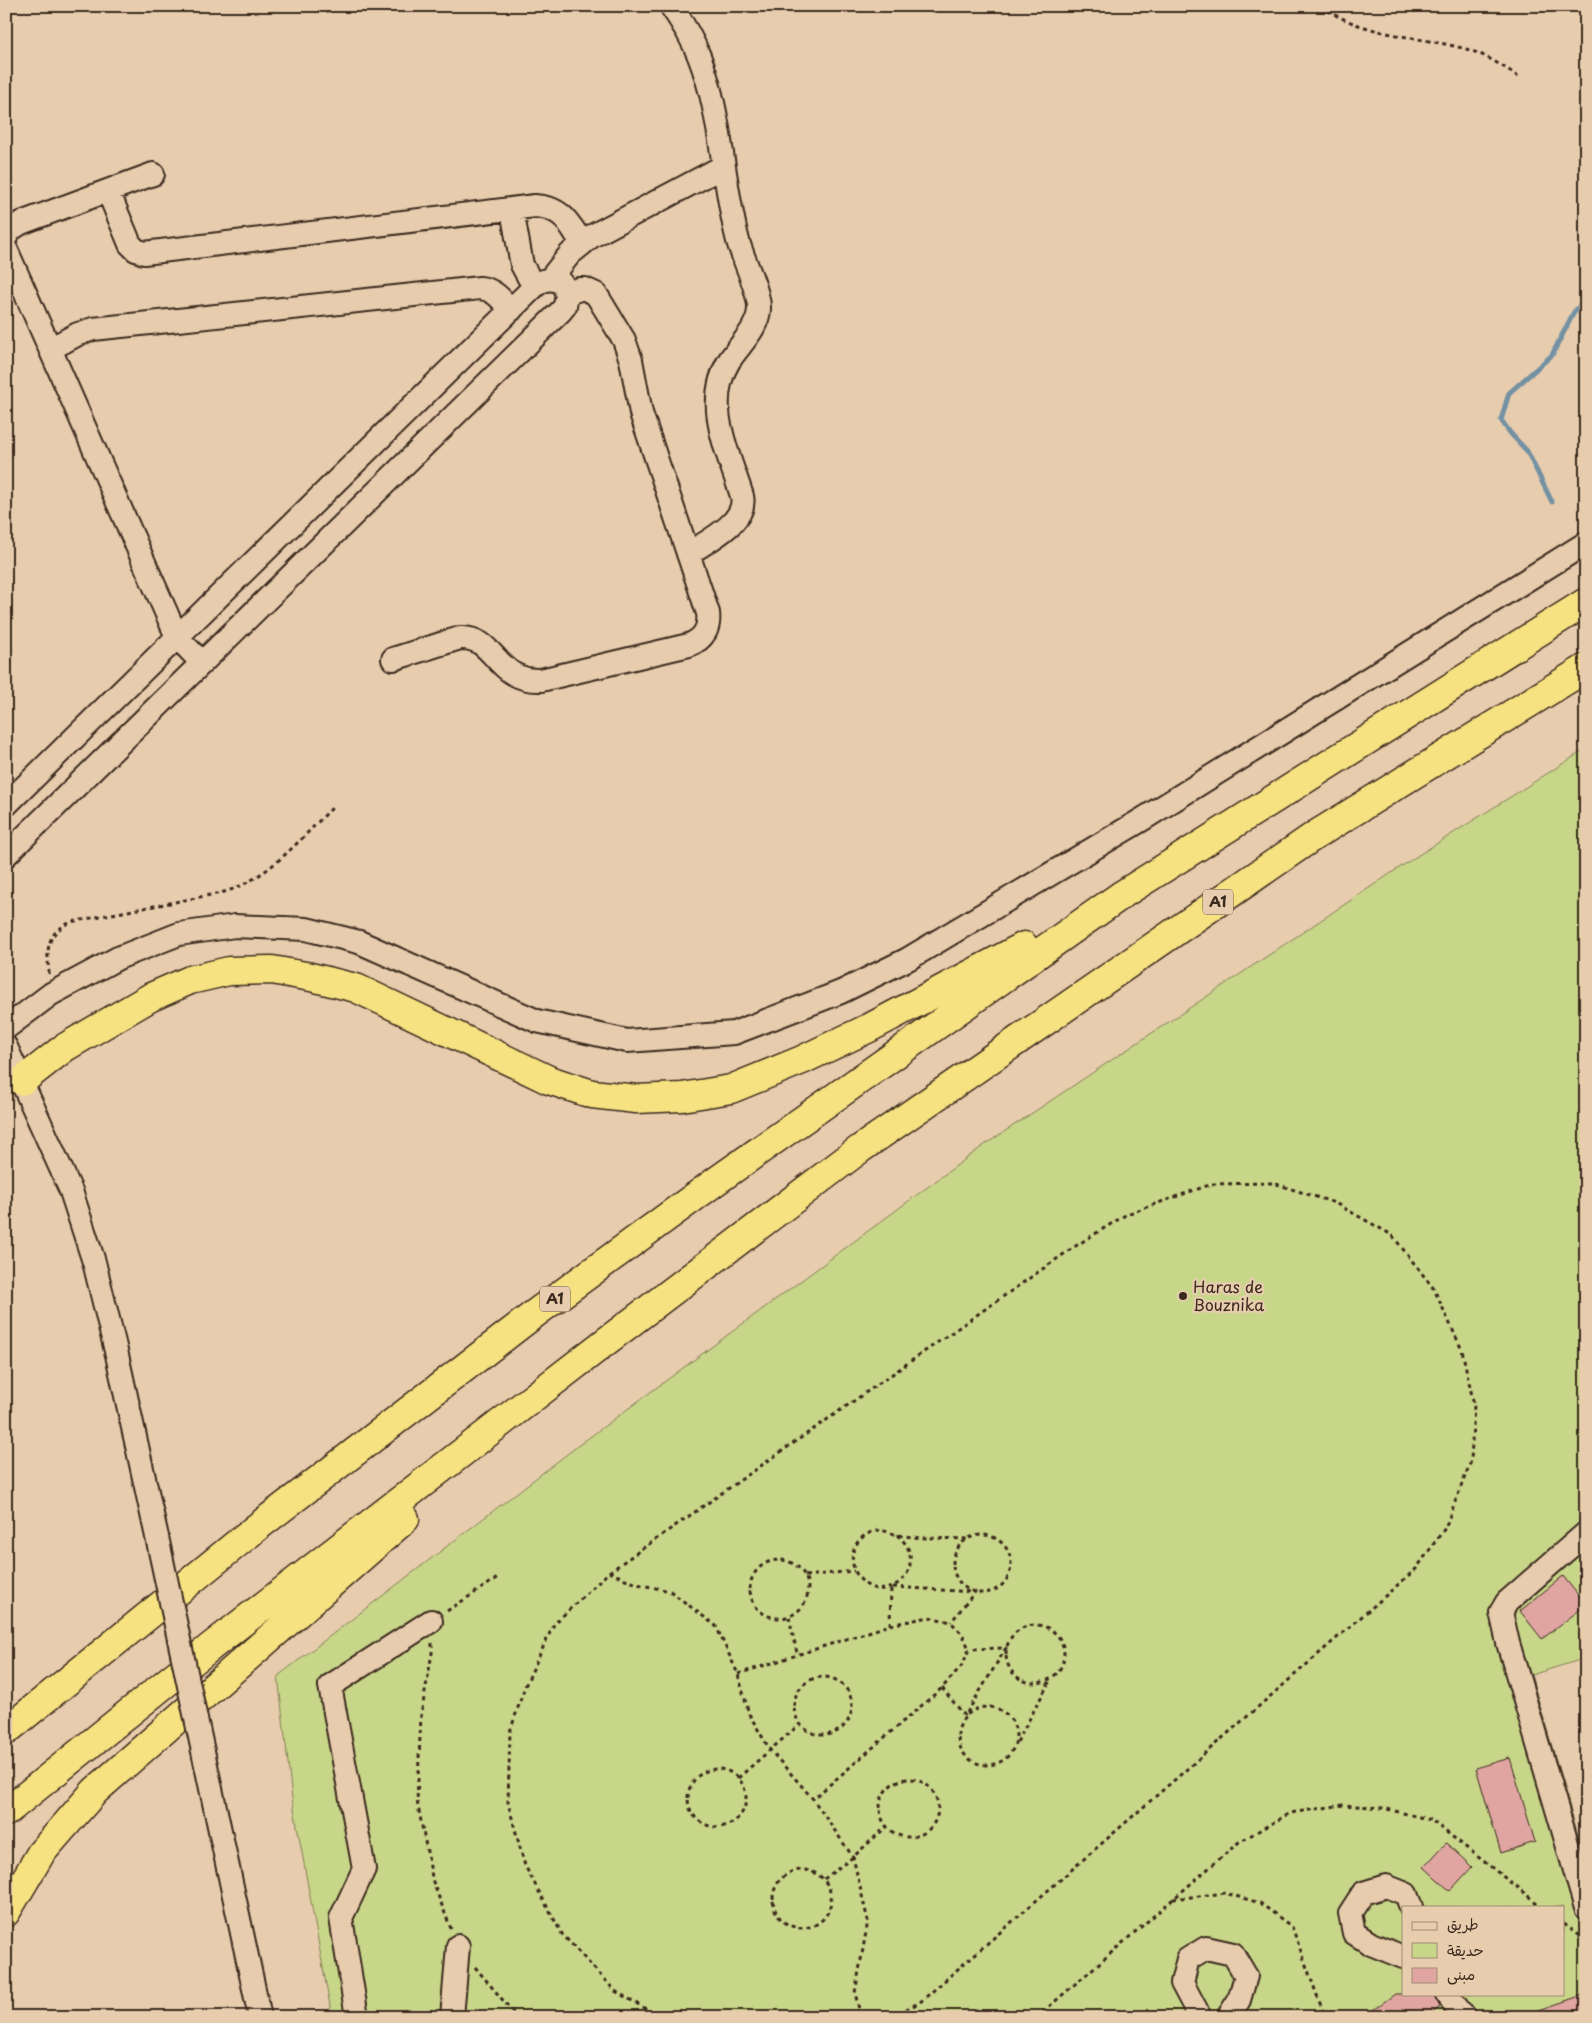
<svg xmlns="http://www.w3.org/2000/svg" width="1592" height="2023" font-family="'Playpen Sans','Playpen Sans Arabic',sans-serif">
  <style>
    .green { fill: #c8d689; stroke: #828054; fill-rule: evenodd }
    .lines { fill: none; stroke-linecap: round; stroke-linejoin: round }
    .stream { stroke: #7391a2; stroke-width: 5 }
    .building { fill: #e0a5a1; stroke: #3b2a1e }
    .minor-casing { stroke: #3b2a1e; stroke-width: 26 }
    .highway-casing { stroke: #3b2a1e; stroke-width: 31 }
    .path { stroke: #3b2a1e; stroke-width: 3; stroke-dasharray: 4 4; stroke-linecap: butt }
    .minor { stroke: #e7ccae; stroke-width: 22 }
    .highway { stroke: #f7e281; stroke-width: 28 }
    .minor-bridge-casing { stroke: #3b2a1e; stroke-width: 26; stroke-linecap: butt }
    .minor-bridge { stroke: #e7ccae; stroke-width: 22 }
    .poi-dot { fill: #3b2a1e; stroke: #e7ccae; stroke-width: 2 }
    .labels { text-anchor: middle; stroke-width: 4.5; stroke-linejoin: round; paint-order: stroke }
    .shield { fill: #e7ccae; stroke: #6f5b49; stroke-width: 1 }
    .shield-label { font-size: 15px; font-weight: bold; fill: #3b2a1e }
    .poi-label { font-size: 16px; fill: #3b2a1e; stroke: #e7ccae; text-anchor: start }
  </style>
  <rect width="100%" height="100%" fill="#e7ccae"/>
  <filter id="ink" filterUnits="userSpaceOnUse"><feTurbulence type="fractalNoise" baseFrequency=".02" numOctaves="2"/><feDisplacementMap in="SourceGraphic" scale="10" xChannelSelector="R" yChannelSelector="G"/><feConvolveMatrix kernelMatrix="1 2 1 2 8 2 1 2 1" color-interpolation-filters="sRGB"/></filter>
  <g filter="url(#ink)">
    <!-- green -->
    <path class="green" d="M1586,749v909l-55,17 55,187v155h-1254l-40,-219 -14,-122 301,-231 404,-299 431,-288zM1403,1907h160v87h-160z"/>
    <g class="lines">
      <!-- stream -->
      <path class="stream" d="M1552,502l-25,-51 -16,-17 -10,-14 8,-27 43,-38 22,-43 12,-13"/>
    </g>
    <!-- building -->
    <path class="building" d="M1563,1576l23,29 -44,34 -22,-28z
      M1510,1758l25,84 -34,11 -25,-85z
      M1446,1843l26,24 -22,24 -26,-24z
      M1395,1994h38l7,13 -13,10h-64z
      M1586,1994v23h-58l-1,-3z"/>
    <g class="lines">
      <!-- minor casing -->
      <g class="minor-casing">
        <path id="minor" d="M671,6c11,16 21,32 28,50 23,58 23,124 39,185 5,18 22,52 21,68 -1,20 -20,36 -30,52 -26,43 -1,91 13,135 6,26 -35,45 -54,58
          M108,191l22,53 6,6 8,3 391,-47c28,2 33,16 47,37
          M512,210l10,55 12,22
          M6,237l4,-7 11,-7 132,-49
          M6,249l171,388 25,26
          M550,279l20,-25 22,-18 132,-70
          M50,349l28,-15 15,-5 387,-41c14,1 22,12 31,22
          M393,659l67,-21c36,-2 35,44 81,42l148,-35c15,-6 21,-17 19,-32l-67,-200 -10,-53 -7,-20 -28,-46 -11,-5h-6l-12,5
          M6,805l528,-518c9,-8 17,-10 28,-4l5,11 -2,12 -4,5 -555,544
          M6,1028l45,-34 67,-36 61,-24 56,-8 71,3 53,13 178,79 90,20 107,-8 107,-41 67,-33 235,-140 443,-276
          M6,1047l65,144 23,71 23,93 40,182
          M1586,1533l-79,69 -6,10 7,31 78,265
          M204,1756l56,261
          M1403,1957l-32,-13 -17,-11 -4,-20 13,-20 23,-7 20,8 5,13
          M1447,1994l17,23
          M357,2017l-16,-99 23,-49 -34,-183 101,-65
          M452,2017l6,-71
          M1200,2017l-18,-34 6,-24 18,-11 27,6 13,22 -7,24 -11,17"/>
      </g>
      <!-- highway casing -->
      <g class="highway-casing">
        <path id="highway" d="M22,1081l42,-33 87,-51 39,-17 39,-9 43,-1 39,7 45,11 193,92 43,14 44,5 46,-2 49,-8 71,-29 67,-32 155,-82
          M6,1731l250,-203 281,-216 182,-133 404,-285 463,-292
          M6,1812l207,-167 391,-302 256,-194 454,-313 272,-168
          M6,1912l35,-59 54,-62 310,-272"/>
      </g>
      <!-- path -->
      <path class="path" d="M1321,6c42,30 97,30 145,43 20,6 37,17 54,29
        M49,974c-2,-25 -4,-40 22,-52l150,-29c47,-13 79,-54 113,-87
        M953 1564a29 29 0 1 1 58 0a29 29 0 1 1-58 0Z
        M897,1535c9,7 15,17 13,29 -1,9 -7,17 -15,21 -35,20 -63,-38 -23,-53 10,-4 17,1 26,3 22,4 47,3 69,4
        M750 1589a29 29 0 1 1 58 0a29 29 0 1 1-58 0Z
        M609,1572l28,12 33,7 46,35 22,48 11,40 21,36 43,49 40,58 15,64 -13,72 6,24
        M805,1576l49,-5
        M447,1611l52,-34
        M789,1617l8,36
        M1006 1654a29 29 0 1 1 58 0a29 29 0 1 1-58 0Z
        M890,1625l1,-38 84,5 -24,30
        M432,1643v10l-11,62 -4,86 16,81 18,47
        M738,1674l152,-49 39,-8 22,5 12,13 6,14 -6,15 -21,24 -129,111
        M794 1706a29 29 0 1 1 58 0a29 29 0 1 1-58 0Z
        M942,1688l23,28 41,-68 -37,1
        M958 1736a29 29 0 1 1 58 0a29 29 0 1 1-58 0Z
        M1017,1742l34,-63
        M688 1798a29 29 0 1 1 58 0a29 29 0 1 1-58 0Z
        M738,1778l62,-54
        M880 1808a29 29 0 1 1 58 0a29 29 0 1 1-58 0Z
        M773 1899a29 29 0 1 1 58 0a29 29 0 1 1-58 0Z
        M824,1879l29,-22 33,-30
        M1173,1899l52,-6 35,10 32,24 33,90
        M1563,1924l23,17
        M475,1967l42,50
        M660,2017l-45,-26 -53,-57 -37,-68 -17,-63 2,-71 15,-46 29,-62 55,-52 465,-325 53,-33 85,-30 61,-1 62,20 57,32 42,54 28,61 12,55 -3,56 -26,67 -29,41 -497,434 -29,14
        M1037,2017l202,-175 51,-29 53,-8 40,3 48,12 111,87"/>
      <!-- minor -->
      <use href="#minor" class="minor"/>
      <!-- highway -->
      <use href="#highway" class="highway"/>
      <!-- minor-bridge casing -->
      <g class="minor-bridge-casing">
        <path id="minor-bridge" d="M157,1537l47,219"/>
      </g>
      <!-- minor-bridge -->
      <use href="#minor-bridge" class="minor-bridge"/>
    </g>
  </g>
  <!-- markers -->
  <circle class="poi-dot" cx="1183" cy="1296" r="5"/>
  <g class="labels">
    <!-- shield labels -->
    <g class="shield">
      <rect x="1203" y="889.5" width="30" height="25" rx="4"/>
      <rect x="540" y="1286.5" width="30" height="25" rx="4"/>
    </g>
    <g class="shield-label">
      <text x="1218" y="907">A1</text>
      <text x="555" y="1304">A1</text>
    </g>
    <!-- poi labels -->
    <g class="poi-label">
      <text x="1193" y="1293">Haras de<tspan x="1193" dy="18">Bouznika</tspan></text>
    </g>
  </g>
  <!-- margin -->
  <rect width="1592" height="2023" fill="none" stroke="#e7ccae" stroke-width="25"/>
  <rect x="12" y="12" width="1567" height="1998" fill="none" stroke="#3b2a1e" stroke-width="2" filter="url(#ink)"/>
  <!-- legend -->
  <rect x="1402" y="1906" width="162" height="90" fill="#e7ccae" stroke="#a28b74"/>
  <rect x="1412" y="1922" width="25" height="8" fill="#e7ccae" stroke="#a28b74"/>
  <text x="1447" y="1930" font-size="15" fill="#3b2a1e">طريق</text>
  <rect x="1412" y="1943" width="25" height="15" fill="#c8d689" stroke="#a28b74"/>
  <text x="1447" y="1956" font-size="15" fill="#3b2a1e">حديقة</text>
  <rect x="1412" y="1968" width="25" height="15" fill="#e0a5a1" stroke="#a28b74"/>
  <text x="1447" y="1980" font-size="15" fill="#3b2a1e">مبنى</text>
</svg>
